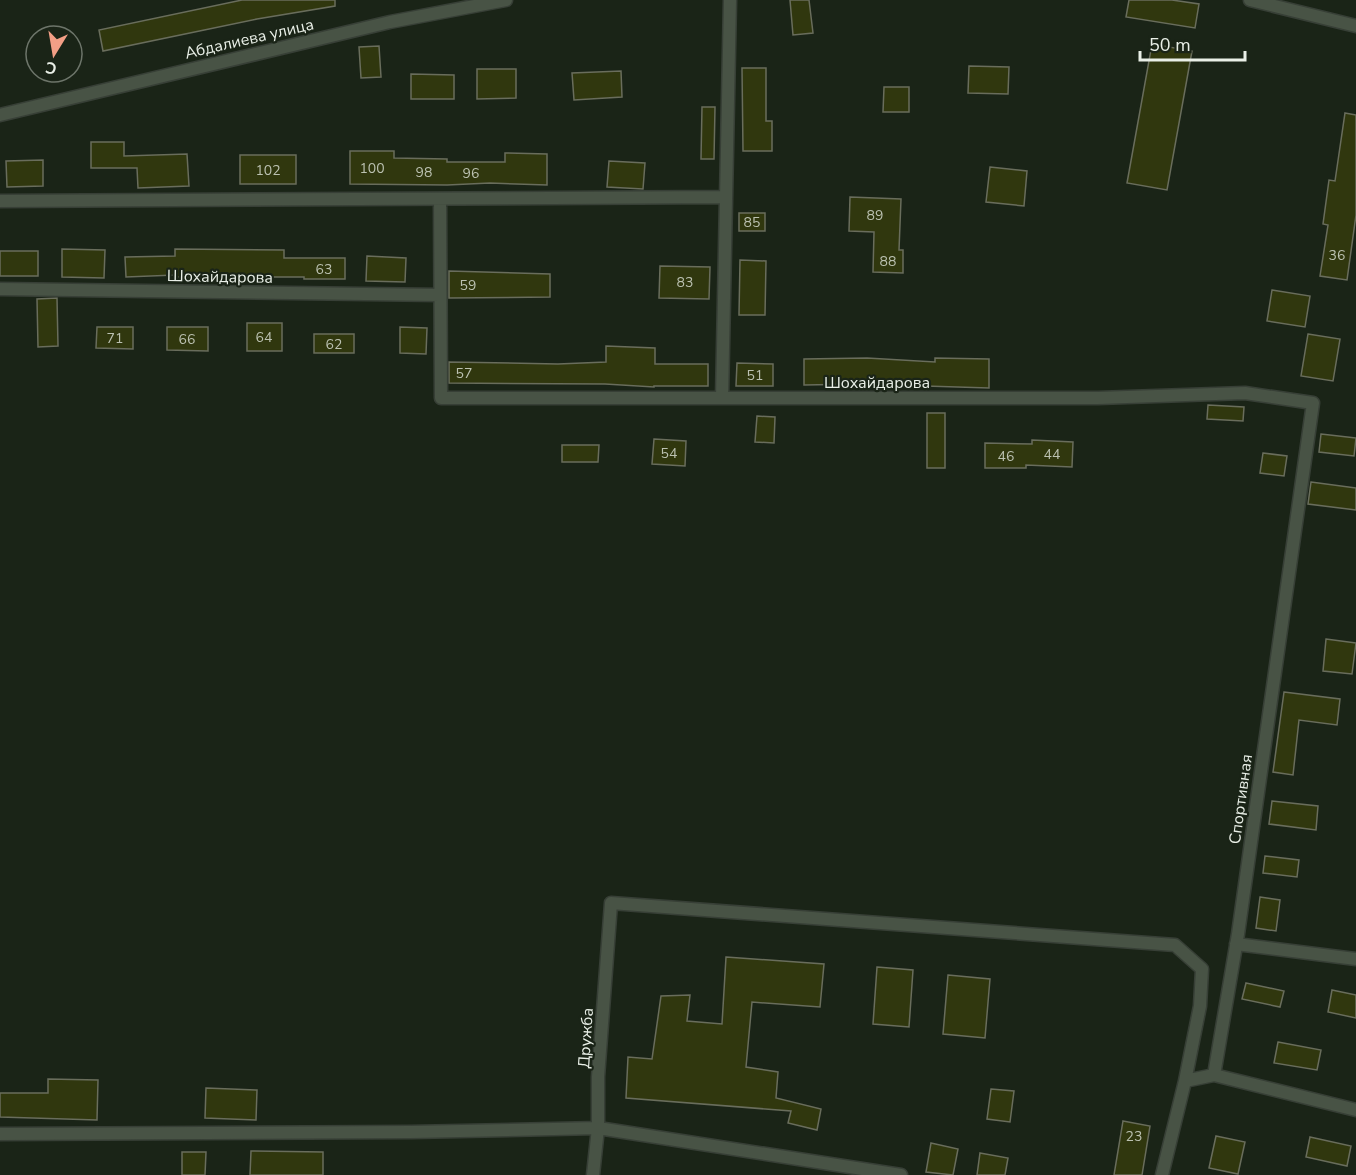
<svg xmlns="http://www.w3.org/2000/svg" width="1356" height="1175" font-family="'Nunito Sans',sans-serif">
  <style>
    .building { fill: #30370e; stroke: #696d5c; stroke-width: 1.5 }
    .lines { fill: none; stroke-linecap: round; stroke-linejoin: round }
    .street-casing { stroke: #373f36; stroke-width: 15 }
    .street { stroke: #485345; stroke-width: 12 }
    .labels { text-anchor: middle; stroke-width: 4.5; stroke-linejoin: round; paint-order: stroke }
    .number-label { font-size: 14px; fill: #bbc1b1 }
    .street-label { font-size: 16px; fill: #e9efe7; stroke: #1a2417 }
  </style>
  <rect width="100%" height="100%" fill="#1a2417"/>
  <!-- building -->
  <path class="building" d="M242,0h93v6l-78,13 -154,32 -4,-21z
    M790,0h19l4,33 -20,2z
    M1129,0h43l27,4 -4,24 -69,-11z
    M1152,44l40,7 -25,139 -40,-7z
    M379,46l2,31 -20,1 -2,-31z
    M969,66l40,1 -1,27 -40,-1z
    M742,68h24v53h6v30h-29z
    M477,69h39v29l-39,1z
    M621,71l1,26 -48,3 -2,-27z
    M411,74l43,1v24h-43z
    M884,87h25v25h-26z
    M702,107h13l-1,52h-13z
    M1345,113l11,2v100l-9,65 -27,-4 8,-51 -5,-1 6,-44 6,1z
    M91,142h33v14l63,-2 2,32 -51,2 -1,-20h-46z
    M350,151h44v7l53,1v3h58v-9l42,1v31l-57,-2 -43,2 -97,-1z
    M240,155h56v29h-56z
    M43,160v26l-36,1 -1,-26z
    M609,161l36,2 -2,26 -36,-2z
    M990,167l37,4 -3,35 -38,-4z
    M850,197l51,2 -2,51h4v23l-30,-1 1,-40 -25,-1z
    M739,213h26v18h-26z
    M62,249l43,1 -1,28 -42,-1z
    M175,249l109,1v8h61v21h-41v-2h-129v-2l-49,2 -1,-20 50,-1z
    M0,251h38v25h-38z
    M367,256l39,2 -1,24 -39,-1z
    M740,260l26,1 -1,54h-26z
    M660,266l50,1 -1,32 -50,-1z
    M449,271l101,3v23l-101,1z
    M1272,290l38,6 -5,31 -38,-6z
    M57,298l1,48 -20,1 -1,-48z
    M247,323h35v28h-35z
    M97,327h36v22l-37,-1z
    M167,327h41v24l-41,-1z
    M400,327l27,1 -1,26 -26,-1z
    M314,334h40v19h-40z
    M1308,334l32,5 -7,42 -32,-5z
    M606,346l49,2v16h53v22h-54v1l-49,-3 -156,-1v-21l109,2 48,-2z
    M867,358l68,4v-4l54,1v29l-128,-4 -57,1v-26z
    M737,363l36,1v22h-37z
    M1208,405l36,2 -1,14 -36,-2z
    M927,413h18v55h-18z
    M757,416l18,1 -1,26 -19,-1z
    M1321,434l35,4 -2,18 -35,-4z
    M654,439l32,2 -1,25 -33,-2z
    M1032,440l41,2 -1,25 -46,-2v3h-41v-25l47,1z
    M562,445h37l-1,17h-36z
    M1263,453l24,3 -3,20 -24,-3z
    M1311,482l45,6v22l-48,-6z
    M1326,639l30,4 -4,31 -29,-3z
    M1284,692l56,7 -3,26 -38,-5 -6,55 -20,-3z
    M1272,801l46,5 -2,24 -47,-6z
    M1265,856l34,4 -2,17 -34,-4z
    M1260,897l20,3 -4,31 -20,-3z
    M726,957l98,7 -4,43 -68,-5 -6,65 32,5 -2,26 45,11 -4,21 -29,-7 3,-12 -165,-13 2,-41 24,2 9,-63 29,-1 -3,26 35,3z
    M877,967l36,3 -4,57 -36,-3z
    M948,975l42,4 -5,59 -42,-4z
    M1246,983l38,8 -4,16 -38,-8z
    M1332,990l24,5v23l-28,-6z
    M1278,1042l43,8 -4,20 -43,-7z
    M48,1079l50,1 -1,40 -97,-3v-24h48z
    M206,1088l51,2 -1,30 -51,-2z
    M991,1089l23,2 -4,31 -23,-3z
    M1123,1121l27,5 -8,49h-28z
    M1216,1136l29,6 -7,32 -29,-6z
    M1310,1137l41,9 -4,20 -41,-9z
    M931,1143l27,6 -5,26 -27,-3z
    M251,1151l72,1v23h-73z
    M182,1152h24l-1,23h-23z
    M980,1153l28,5 -3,17h-28z"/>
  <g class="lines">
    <!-- street casing -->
    <g class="street-casing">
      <path id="street" d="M1250,0l106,26
        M0,115l390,-93 116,-22
        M440,199l1,199h657l147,-5 68,10 -75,531 -24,141 -29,6 -23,94
        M0,201l726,-4
        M0,289l440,6
        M722,398l8,-398
        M1236,944l120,15
        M1214,1075l142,35
        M0,1134l411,-2 187,-4 303,47
        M593,1175l5,-47v-51l13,-174 564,42 27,24 -2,37 -15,75"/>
    </g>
    <!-- street -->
    <use href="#street" class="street"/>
  </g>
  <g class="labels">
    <!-- number labels -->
    <g class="number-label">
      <text x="372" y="173">100</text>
      <text x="268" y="175">102</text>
      <text x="424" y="177">98</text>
      <text x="471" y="178">96</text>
      <text x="875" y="220">89</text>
      <text x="752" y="227">85</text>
      <text x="1337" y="260">36</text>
      <text x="888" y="266">88</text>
      <text x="324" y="274">63</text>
      <text x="685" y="287">83</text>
      <text x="468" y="290">59</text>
      <text x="264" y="342">64</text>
      <text x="115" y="343">71</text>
      <text x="187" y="344">66</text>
      <text x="334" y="349">62</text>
      <text x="464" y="378">57</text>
      <text x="755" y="380">51</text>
      <text x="669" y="458">54</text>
      <text x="1052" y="459">44</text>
      <text x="1006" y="461">46</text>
      <text x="1134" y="1141">23</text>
    </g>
    <!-- street labels -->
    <g class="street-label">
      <text transform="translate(249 38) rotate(-13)" y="6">Абдалиева улица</text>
      <text transform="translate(220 276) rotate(1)" y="6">Шохайдарова</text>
      <text x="877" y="388">Шохайдарова</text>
      <text transform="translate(1240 799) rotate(-82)" y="6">Спортивная</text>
      <text transform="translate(585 1038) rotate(-86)" y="6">Дружба</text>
    </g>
  </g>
  <!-- north arrow -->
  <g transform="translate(54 54) rotate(191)"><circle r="28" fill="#1a2417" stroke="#6d756a" stroke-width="1.5"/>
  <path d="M0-4.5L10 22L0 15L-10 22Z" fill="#f39f86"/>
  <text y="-9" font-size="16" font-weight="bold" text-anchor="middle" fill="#e9efe7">С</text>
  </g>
  <!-- scale -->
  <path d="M1140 51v9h105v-9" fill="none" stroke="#e9efe7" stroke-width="3"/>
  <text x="1149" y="51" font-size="18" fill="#e9efe7" stroke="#1a2417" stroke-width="4.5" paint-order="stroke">50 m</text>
</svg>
